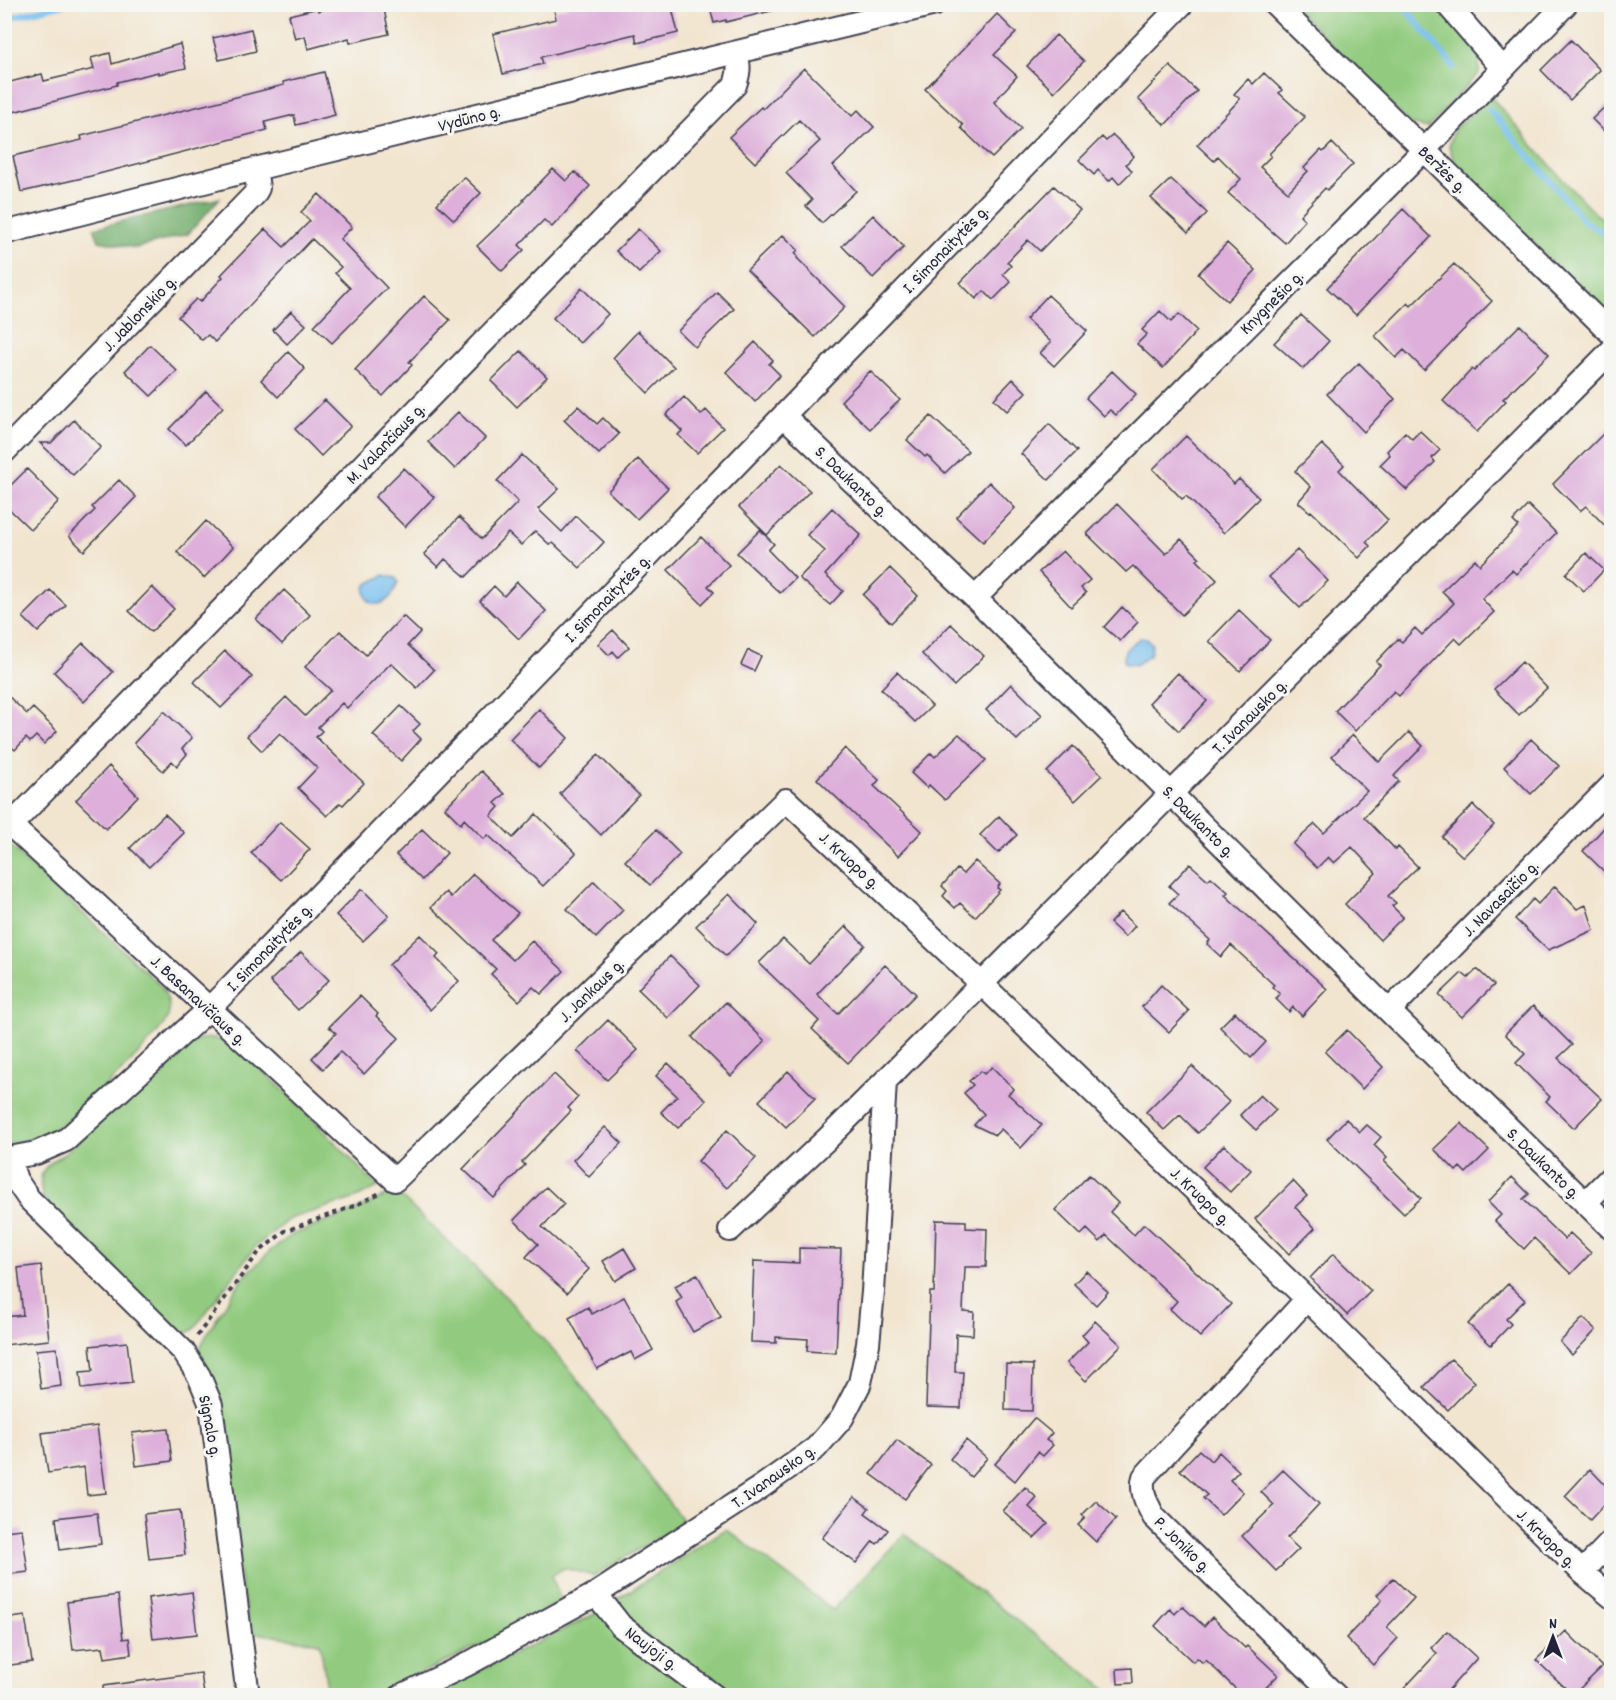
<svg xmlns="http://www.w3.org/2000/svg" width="1616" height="1700" font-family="Dekko,sans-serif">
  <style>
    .green { fill: #92cb7f; stroke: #5a765d; stroke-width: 1.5 }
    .forest { fill: #75af6e; stroke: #4c6854; stroke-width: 1.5 }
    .water { fill: #76bfef; stroke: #4c7095; stroke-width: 1.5 }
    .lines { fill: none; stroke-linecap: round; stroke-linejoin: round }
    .stream { stroke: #76bfef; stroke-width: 6 }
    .building { fill: #ddafda }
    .minor-casing { stroke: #413f51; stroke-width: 26 }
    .path { stroke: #413f51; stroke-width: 4; stroke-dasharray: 4.5 4.5; stroke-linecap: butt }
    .minor { stroke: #fff; stroke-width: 22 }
    .labels { text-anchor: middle; stroke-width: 6; stroke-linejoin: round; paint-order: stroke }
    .street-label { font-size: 18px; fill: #22223b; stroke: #f6f6f2 }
  </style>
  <rect width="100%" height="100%" fill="#f6f6f2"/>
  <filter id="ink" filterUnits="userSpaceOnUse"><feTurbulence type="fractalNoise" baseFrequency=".0167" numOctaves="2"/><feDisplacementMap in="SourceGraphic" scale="12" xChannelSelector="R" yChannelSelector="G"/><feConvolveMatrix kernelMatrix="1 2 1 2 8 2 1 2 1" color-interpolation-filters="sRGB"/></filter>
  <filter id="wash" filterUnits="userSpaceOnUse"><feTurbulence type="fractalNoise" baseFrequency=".008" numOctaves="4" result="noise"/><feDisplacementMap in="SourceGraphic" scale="24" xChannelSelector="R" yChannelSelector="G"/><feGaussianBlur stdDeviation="1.35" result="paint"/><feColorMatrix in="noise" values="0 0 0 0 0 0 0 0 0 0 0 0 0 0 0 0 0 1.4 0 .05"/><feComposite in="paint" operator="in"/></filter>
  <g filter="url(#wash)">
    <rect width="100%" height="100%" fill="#f2e5cf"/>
    <!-- green -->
    <path class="green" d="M1292,5h143l45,50 -1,18 -51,55 -18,-4z
      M1491,97l75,86 31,32 14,8v95h-4l-150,-148 -8,-24 5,-17z
      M5,841l157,146c4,9 8,16 7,26 -3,20 -92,102 -112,115 -16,10 -34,13 -52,16z
      M214,1038c24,8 41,26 60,43 36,34 70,71 104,106l-22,11 -67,21 -34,28 -62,83 -10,5 -12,-8 -128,-129c-7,-25 0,-32 21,-44l121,-107 15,-8z
      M395,1191l112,107 64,73 111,149 -9,9 -79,47 -30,-8 -12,8 9,25 -67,38 -119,56h-47l-8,-52 -70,-11 -52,-276 2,-8 8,-16 34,-53 28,-28 22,-16 58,-22z
      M726,1529l107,81 71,-76 210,161 -686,1 163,-80z"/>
    <!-- forest -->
    <path class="forest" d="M220,198l-32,36 -52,14 -37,-7 -5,-13z"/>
    <!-- water -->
    <path class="water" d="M384,575l12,3 2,4c-2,6 -5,13 -10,17 -12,12 -27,1 -22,-14z
      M1140,638h7l5,7 -2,10 -14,10 -11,-2c-5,-13 6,-18 15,-25z"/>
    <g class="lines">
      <!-- stream -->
      <path class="stream" d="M1402,4l52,63
        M4,19l60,-15
        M1489,109l96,113 27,15"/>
    </g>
    <g id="blocks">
      <!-- building -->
      <path class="building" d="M347,4h36l6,30 -39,9 -1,-5 -41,11 -3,-13 -10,3 -6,-24 29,-7v3z
        M566,4h105l7,29 -41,10 -2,-9 -94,23 2,7 -40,10 -10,-40 63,-15 -2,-9 13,-3z
        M709,4h65l1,6 -49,12v-2l-12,3z
        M997,14l19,19 -22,22 23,21 -23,26 27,27 -29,29 -31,-30 2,-3 -38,-36z
        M251,29l5,22 -37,9 -6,-22z
        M1056,35l28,26 -30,31 -27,-26z
        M1571,40l29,30 -30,30 -29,-30z
        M180,44l6,24 -28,6v-2l-41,10v3l-104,27 -7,-29 36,-9 2,7 50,-12 -3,-11 19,-5 2,11z
        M1170,66l27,25 -32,34 -27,-26z
        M804,68l48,48 6,-6 16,17 -41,39 23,25 -34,32 -16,-17 6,-6 -26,-27 34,-32 -21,-21 -44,43 -26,-26 32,-30 2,2z
        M324,72l11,43 -39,10 -2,-10 -29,7 2,8 -176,46 -70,16 -8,-36 69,-16 -1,-4 203,-51 -1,-3z
        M1264,73l18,17 -3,3 26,24 -36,37 2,2 -11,11 28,25 20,-21 -4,-3 17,-18 2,2 9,-9 21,21 -26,26 -2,-2 -25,27 5,5 -20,23 -57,-50 13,-14 -23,-23 -4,5 -17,-16 43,-46 -6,-5 14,-15 5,5z
        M1611,101v37l-19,-19z
        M1113,135l21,21 -8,8 6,7 -13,13 -6,-7 -4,4 -11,-11 -4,5 -15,-15 23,-23 4,4z
        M553,169l13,12 9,-9 15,14 -38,41 -8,-7 -25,25 5,5 -22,21 -25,-25 47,-45 -1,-1z
        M464,177l17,16 -27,27 -17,-16z
        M1171,179l36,34 -19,20 -37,-35z
        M1054,186l26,24 -40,41 -12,-11 -21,22 4,4 -8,8 8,8 -18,18 -9,-9 -8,8 -16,-16z
        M319,194l33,33 -12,12 47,49 -55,55 -18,-17 36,-38 -15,-15 6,-6 -29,-28 -97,103 -7,-7 -6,5 -24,-23 18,-18 4,3 23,-25 -2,-2 44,-46 19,18 26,-26 -9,-9z
        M1403,209l28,28 -75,78 -29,-27z
        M873,215l31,32 -31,31 -31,-32z
        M638,229l23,22 -22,22 -23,-22z
        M783,235l15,15 -3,3 3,4 -1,1 48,49 -30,30 -68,-67z
        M1227,243l29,27 -29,31 -29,-27z
        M1454,264l38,37 -68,69 -20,-20 -8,8 -21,-22 33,-33 3,3z
        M582,288l26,26 -28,29 -27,-25z
        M717,292l17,17 -39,38 -17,-16z
        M1048,295l39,36 -33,35 -14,-13 11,-11 -25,-23z
        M424,296l26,24 -41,42 3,3 -29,31 -28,-26z
        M291,311l15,14 -19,19 -14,-14z
        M1160,311l11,11 8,-8 18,17 -34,37 -26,-24 10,-10 -5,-4z
        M1301,315l28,26 -26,28 -29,-26z
        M1520,325l29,29 -46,45 3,2 -29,31 -34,-31 29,-32 2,2z
        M638,331l36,36 -26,26 -35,-35z
        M755,342l18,18 -4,4 11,11 -25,27 -29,-30z
        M150,345l27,26 -26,25 -26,-25z
        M521,351l26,26 -30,30 -26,-26z
        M288,352l17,17 -27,28 -17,-17z
        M1359,363l36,36 -31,33 -37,-38z
        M870,371l30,29 -30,29 -29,-28z
        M1112,371l24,23 -20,21 -6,-5 -6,6 -18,-18z
        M1013,379l13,13 -19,19 -13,-12z
        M206,391l17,16 -37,38 -17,-16z
        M684,397l17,18 5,-5 17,18 -26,25 -19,-18 4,-4 -16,-16z
        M325,400l26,26 -30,30 -26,-27z
        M578,406l19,18 6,-6 16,16 -20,20 -35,-34z
        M458,412l27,26 -30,31 -27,-27z
        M931,416l37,35 -23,22 -18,-18 -2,2 -18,-17z
        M74,420l27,27 -28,28 -33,-32h11z
        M1049,424l28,27 -28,29 -28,-26z
        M1611,426v106l-25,-26 -6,5 -27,-27z
        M1420,431l20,19 -8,8 3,4 -28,28 -27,-25 10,-10 -3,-4 18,-19 7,7z
        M1186,436l48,48 5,-5 20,19 -35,35 -38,-37 -4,3 -29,-30z
        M1322,444l22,21 -5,5 49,50 -22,22 4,4 -11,12 -48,-47 -1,1 -12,-10 13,-15 -16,-16z
        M522,455l37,34 -21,20 24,23 14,-16 28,26 -24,26 -27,-25 -3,2 -15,-14 -14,14 -13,-12 -42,44 -21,-18 -7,8 -14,-13 35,-37 23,22 36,-37 -21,-21z
        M638,459l30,29 -31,31 -29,-28z
        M781,464l29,27 -43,44 -28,-28z
        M404,468l30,29 -29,30 -30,-30z
        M27,469l32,32 -28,29 -27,-26v-12z
        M119,480l17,17 -52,54 -15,-15 26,-26 -3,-3z
        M989,482l26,26 -32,34 -27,-25z
        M1117,504l49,50 15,-15 19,19 -3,2 20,20 -35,35 -49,-49 -7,6 -39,-38z
        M1528,505l28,28 -40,41 -4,-4 -30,29 12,13 -33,32 -6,-6 -56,58 -5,-5 -39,40 -20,-20 45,-46 -4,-3 22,-23 4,3 13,-14 7,7 32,-32 -12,-12 33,-32 5,6 38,-39 -5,-5z
        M832,508l29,27 -36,40 18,16 -13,14 -31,-27 26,-27 -18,-16z
        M206,521l27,26 -29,31 -27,-26z
        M760,530l14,14 -6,6 27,28 -15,15 -43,-40z
        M701,537l28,28 -21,21 6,6 -12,12 -34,-34z
        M1297,550l31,31 -28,27 -31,-31z
        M1063,551l27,29 -9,8 5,5 -15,14 -32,-35z
        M1586,553l18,17 -20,21 -18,-17z
        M890,568l28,28 -27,27 -28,-28z
        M517,582l29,29 -27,28 -39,-38 14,-15 10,10z
        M152,587l22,22 -23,23 -22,-21z
        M50,590l16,15 -28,27 -15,-15z
        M284,590l26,25 -28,29 -26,-25z
        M1122,607l16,15 -18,19 -16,-14z
        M1239,610l31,30 -30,31 -31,-30z
        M403,616l17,16 -12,13 26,25 -17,18 -26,-25 -44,45 -5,-5 -24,24 4,4 -6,6 48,46 -21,22 -3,-2 -13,13 -29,-28 19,-20 -37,-35 -18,18 -15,-15 39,-39 19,19 26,-26 -26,-23 35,-36 26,24z
        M951,624l33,32 -30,30 -32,-32z
        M613,630l16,17 -11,10 -5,-6 -4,4 -11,-11z
        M83,643l30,29 -29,30 -30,-30z
        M748,650l13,6 -7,15 -13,-6z
        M225,651l27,26 -31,31 -27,-26z
        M1522,662l25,26 -28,27 -25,-26z
        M897,672l35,34 -17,16 -34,-33z
        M1178,673l29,28 -28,30 -30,-28z
        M1011,684l31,31 -25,25 -31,-30z
        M4,692l23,22 6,-6 24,23 -13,13 -8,-8 -6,6 -4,-4 -11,12 -11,-10z
        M401,706l19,18 -7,7 8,8 -20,22 -28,-26z
        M539,709l29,29 -29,30 -29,-29z
        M164,711l28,27 -10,11 5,5 -10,12 -5,-5 -9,10 -29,-28z
        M1409,732l14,14 -29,30 5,5 -35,36 32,33 2,-3 20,20 -30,29 8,7 -4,3 11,11 -23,23 -35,-36 31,-31 -24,-26 -18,16 -6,-6 -11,11 -24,-24 22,-20 9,9 43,-42 -35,-35 21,-21 26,27z
        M959,734l27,26 -41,40 -16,-15 -2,3 -16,-15 20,-20 4,4z
        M1531,739l28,27 -28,28 -27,-27z
        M1073,746l29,29 -27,26 -28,-29z
        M845,748l34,32 -5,6 48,45 -24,25 -81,-77z
        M598,755l41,40 -38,40 -41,-41z
        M109,766l29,30 -32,33 -30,-29z
        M481,771l24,23 -10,9 4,4 -8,9 22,22 23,-24 40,39 -33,33 -55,-51 -4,4 -20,-20 -3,5 -16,-16z
        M1473,805l21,20 -31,32 -21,-20z
        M165,814l19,19 -35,34 -19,-19z
        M999,816l18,19 -19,18 -18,-18z
        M1611,820v58l-28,-27z
        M280,822l30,27 -29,31 -30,-27z
        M422,829l25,24 -25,27 -26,-25z
        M656,830l24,24 -30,31 -25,-24z
        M975,861l25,23 -3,4 3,2 -25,27 -15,-14 -5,5 -12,-12 4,-5 -5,-5 15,-17 6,5z
        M1190,864l18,16 3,-3 17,15 -3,3 102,94 -25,27 -9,-9 -4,5 -13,-13 4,-5 -8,-7 2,-2 -43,-40 -10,12 -14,-13 3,-4 -41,-37 9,-9 -9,-8z
        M473,874l45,39 -27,27 22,20 19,-19 32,30 -23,23 -8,-7 -14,14 -28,-27 5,-5 -65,-62 15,-15 5,5z
        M594,881l29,29 -27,28 -29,-29z
        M1555,886l22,23 9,-4 8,25 -46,20 -33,-31 18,-20 5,5z
        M362,889l27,27 -26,25 -27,-26z
        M729,894l29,30 -32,32 -30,-30z
        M1120,912l15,14 -10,11 -15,-14z
        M846,926l19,19 -48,49 21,20 47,-49 31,29 -68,69 -36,-34 7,-8 -60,-58 24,-24 26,25z
        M420,935l19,19 -3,4 23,23 -29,29 -41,-45z
        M301,952l28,28 -31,30 -28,-29z
        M670,956l30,29 -32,33 -30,-29z
        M1477,969l17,16 -32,32 -23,-22 23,-22 6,5z
        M1161,985l28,26 -20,21 -27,-25z
        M360,996l18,18 -2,2 23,22 -35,36 -24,-22 -17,17 -11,-11 24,-25 -7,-6z
        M726,1002l39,39 -34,35 -39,-39z
        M1533,1006l39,39 -14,13 44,41 -28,29 -28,-27 4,-4 -34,-34 9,-9 -20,-20z
        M1235,1012l31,30 -15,16 -31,-31z
        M608,1020l30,30 -31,30 -30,-29z
        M1347,1030l36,37 -21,22 -37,-37z
        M668,1063l38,37 -28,28 -17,-16 16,-16 -21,-20z
        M1192,1066l37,36 -31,31 -18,-18 -16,15 -18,-18z
        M992,1067l22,22 -6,5 34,31 -21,23 -20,-19 -6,6 -21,-10 10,-11 -20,-21 9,-8 -4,-4 12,-10 3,3z
        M788,1071l27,27 -29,29 -27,-26z
        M554,1074l24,23 -10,11 3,3 -49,51 3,3 -31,33 -31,-29z
        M1260,1095l16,15 -20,20 -16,-15z
        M1346,1119l14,13 7,-7 14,12 -7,8 13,13 -3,3 37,37 -17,16 -77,-75z
        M1461,1123l28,27 -23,23 -6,-6 -4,4 -22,-22z
        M605,1127l17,16 -33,34 -16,-17z
        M727,1130l29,28 -29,30 -29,-27z
        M1224,1145l27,25 -21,22 -27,-25z
        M1089,1175l29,28 -8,9 24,23 10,-11 87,80 -31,33 -30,-28 7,-8 -71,-66 -6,7 -13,-13 -6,6 -26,-25z
        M1512,1177l17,17 -6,5 41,40 6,-6 21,20 -20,21 -37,-36 -10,11 -29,-28 6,-6 -13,-13z
        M1293,1181l14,15 -12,11 20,21 -26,26 -34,-35z
        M546,1187l18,17 -22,23 47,42 -22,24 -41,-36 12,-13 -24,-24z
        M936,1220l30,1v7l21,1 -1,38h-21l-2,44 11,1 -1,23 -17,-1 -1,38h8l-2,36 -35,-1 4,-115h4z
        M624,1248l12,20 -21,13 -12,-20z
        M799,1248l42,1 -5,104 -29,-2 1,-12 -32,-2v6l-25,-1 3,-81 45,2z
        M1333,1254l38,37 -24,24 -37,-37z
        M41,1265l8,75 -45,5v-28l19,-2 -5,-47z
        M1086,1271l22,21 -12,13 -22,-21z
        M697,1274l24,43 -28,15 -17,-30 6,-4 -7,-12z
        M1508,1284l17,16 -19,19 5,5 -20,21 -23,-21z
        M624,1297l29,53 -18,10 -4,-8 -8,4v-1l-26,14 -28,-51 19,-11 4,7z
        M1583,1318l13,12 -24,25 -12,-13z
        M1095,1321l26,24 -35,36 -19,-18 21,-21 -6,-7z
        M127,1342l5,41 -50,6 -2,-17 13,-1 -3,-25z
        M57,1348l4,38 -20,3 -5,-39z
        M1451,1359l24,23 -27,28 -24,-23z
        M1006,1364l27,1 -1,46 -27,-1z
        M1034,1418l18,15 -6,7 7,5 -10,11 -5,-4 -23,29 -20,-17z
        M97,1426l9,67 -19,2 -3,-28 -36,6 -6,-40z
        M168,1429l4,32 -36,5 -4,-33z
        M897,1440l34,25 -26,34 -34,-25z
        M966,1440l21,18 -16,19 -21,-18z
        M1199,1450l12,11 8,-9 20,19 -9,9 13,12 -22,23 -18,-17 4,-3 -27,-25z
        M1590,1469l21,22v6l-21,23 -25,-24z
        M1283,1470l36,34 -32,34 12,11 -23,22 -34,-35 32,-31 -13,-13z
        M1025,1487l12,11 -8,9 19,17 -14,14 -31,-27z
        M854,1497l15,11 -4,5 23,17 -11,14 -4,-3 -17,22 -34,-25z
        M1096,1501l20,18 -20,23 -18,-17 7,-7 -3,-3z
        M180,1510l5,45 -36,4 -5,-45z
        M97,1513l4,31 -41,6 -4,-32z
        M22,1529l6,43 -24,3v-44z
        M1393,1578l21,20 -27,29 11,11 -25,27 -27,-27 36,-38 -5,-5z
        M192,1592l5,42 -44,5 -5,-41z
        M118,1595l5,44 6,-1 2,16 -26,4 -2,-11 -30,3 -6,-48z
        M1182,1606l22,20 8,-9 33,31 2,-2 31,29 -19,20h-17l-36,-35 -3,3 -6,-5 -4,4 -38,-36 15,-17 5,5z
        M25,1616l7,46 -28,4v-47z
        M1447,1631l30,27 -33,37h-46l39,-42 -6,-5z
        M1566,1631l36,36 -29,28 -37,-35z
        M1132,1668l1,15 -15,1 -1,-15z
        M201,1673l3,22h-101v-9z"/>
    </g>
  </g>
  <g filter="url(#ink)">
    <use href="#blocks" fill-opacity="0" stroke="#413f51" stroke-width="1.5"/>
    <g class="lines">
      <!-- minor casing -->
      <g class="minor-casing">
        <path id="minor" d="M1275,4l337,330
          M1447,4l56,65
          M4,233l251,-64 680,-165
          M784,416l191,182 414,413 223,218
          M4,452l250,-257 4,-7 -3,-19
          M975,598l448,-447 143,-147
          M4,819l391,361 391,-380 195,183 326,316 275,273 30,25
          M11,825l724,-740c4,-12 5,-19 1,-32
          M1389,1011l223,-226
          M9,1158l7,22 13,19 154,152 16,25 12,29 37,291
          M4,1159l32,-6 30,-13 142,-130 974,-1006
          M1585,1203l27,-27
          M730,1230l98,-92 57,-57
          M1307,1299l-163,178c-4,15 3,27 10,40l182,179
          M1582,1572l30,-31
          M596,1594l25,32 93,70
          M401,1696l65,-31 130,-71 165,-107 55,-39 26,-30 18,-35 8,-39 5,-52 12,-211 727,-731"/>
      </g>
      <!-- path -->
      <path class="path" d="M197,1336l62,-84 26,-21 69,-25 26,-13"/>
      <!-- minor -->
      <use href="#minor" class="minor"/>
    </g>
  </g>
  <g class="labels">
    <!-- street labels -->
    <g class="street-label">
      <text transform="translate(469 118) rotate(-14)" y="6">Vydūno g.</text>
      <text transform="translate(1443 169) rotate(44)" y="6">Beržės g.</text>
      <text transform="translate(945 249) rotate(-46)" y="6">I. Simonaitytės g.</text>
      <text transform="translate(1271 302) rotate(-45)" y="6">Knygnešio g.</text>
      <text transform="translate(139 313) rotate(-46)" y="6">J. Jablonskio g.</text>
      <text transform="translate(385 443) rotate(-46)" y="6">M. Valančiaus g.</text>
      <text transform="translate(852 481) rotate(44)" y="6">S. Daukanto g.</text>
      <text transform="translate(607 598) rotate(-46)" y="6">I. Simonaitytės g.</text>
      <text transform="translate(1249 716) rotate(-45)" y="6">T. Ivanausko g.</text>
      <text transform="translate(1199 821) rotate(45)" y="6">S. Daukanto g.</text>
      <text transform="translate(850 860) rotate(43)" y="6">J. Kruopo g.</text>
      <text transform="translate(1500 898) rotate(-45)" y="6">J. Navasaičio g.</text>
      <text transform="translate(269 947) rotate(-46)" y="6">I. Simonaitytės g.</text>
      <text transform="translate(591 990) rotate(-44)" y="6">J. Jankaus g.</text>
      <text transform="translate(199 1000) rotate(43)" y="6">J. Basanavičiaus g.</text>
      <text transform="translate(1544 1163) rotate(44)" y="6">S. Daukanto g.</text>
      <text transform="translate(1201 1196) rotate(44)" y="6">J. Kruopo g.</text>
      <text transform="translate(211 1426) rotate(79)" y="6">Signalo g.</text>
      <text transform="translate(773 1476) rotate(-35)" y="6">T. Ivanausko g.</text>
      <text transform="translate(1547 1538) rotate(45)" y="6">J. Kruopo g.</text>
      <text transform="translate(1183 1544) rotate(45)" y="6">P. Joniko g.</text>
      <text transform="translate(652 1648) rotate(37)" y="6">Naujoji g.</text>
    </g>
  </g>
  <!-- margin -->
  <rect width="1616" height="1700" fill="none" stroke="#f6f6f2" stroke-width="24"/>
  <!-- north arrow -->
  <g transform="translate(1553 1637)" stroke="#f6f6f2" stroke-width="4.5" paint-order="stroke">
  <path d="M0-4.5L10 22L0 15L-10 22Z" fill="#22223b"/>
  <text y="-9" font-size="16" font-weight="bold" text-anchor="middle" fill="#22223b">N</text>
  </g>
</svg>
